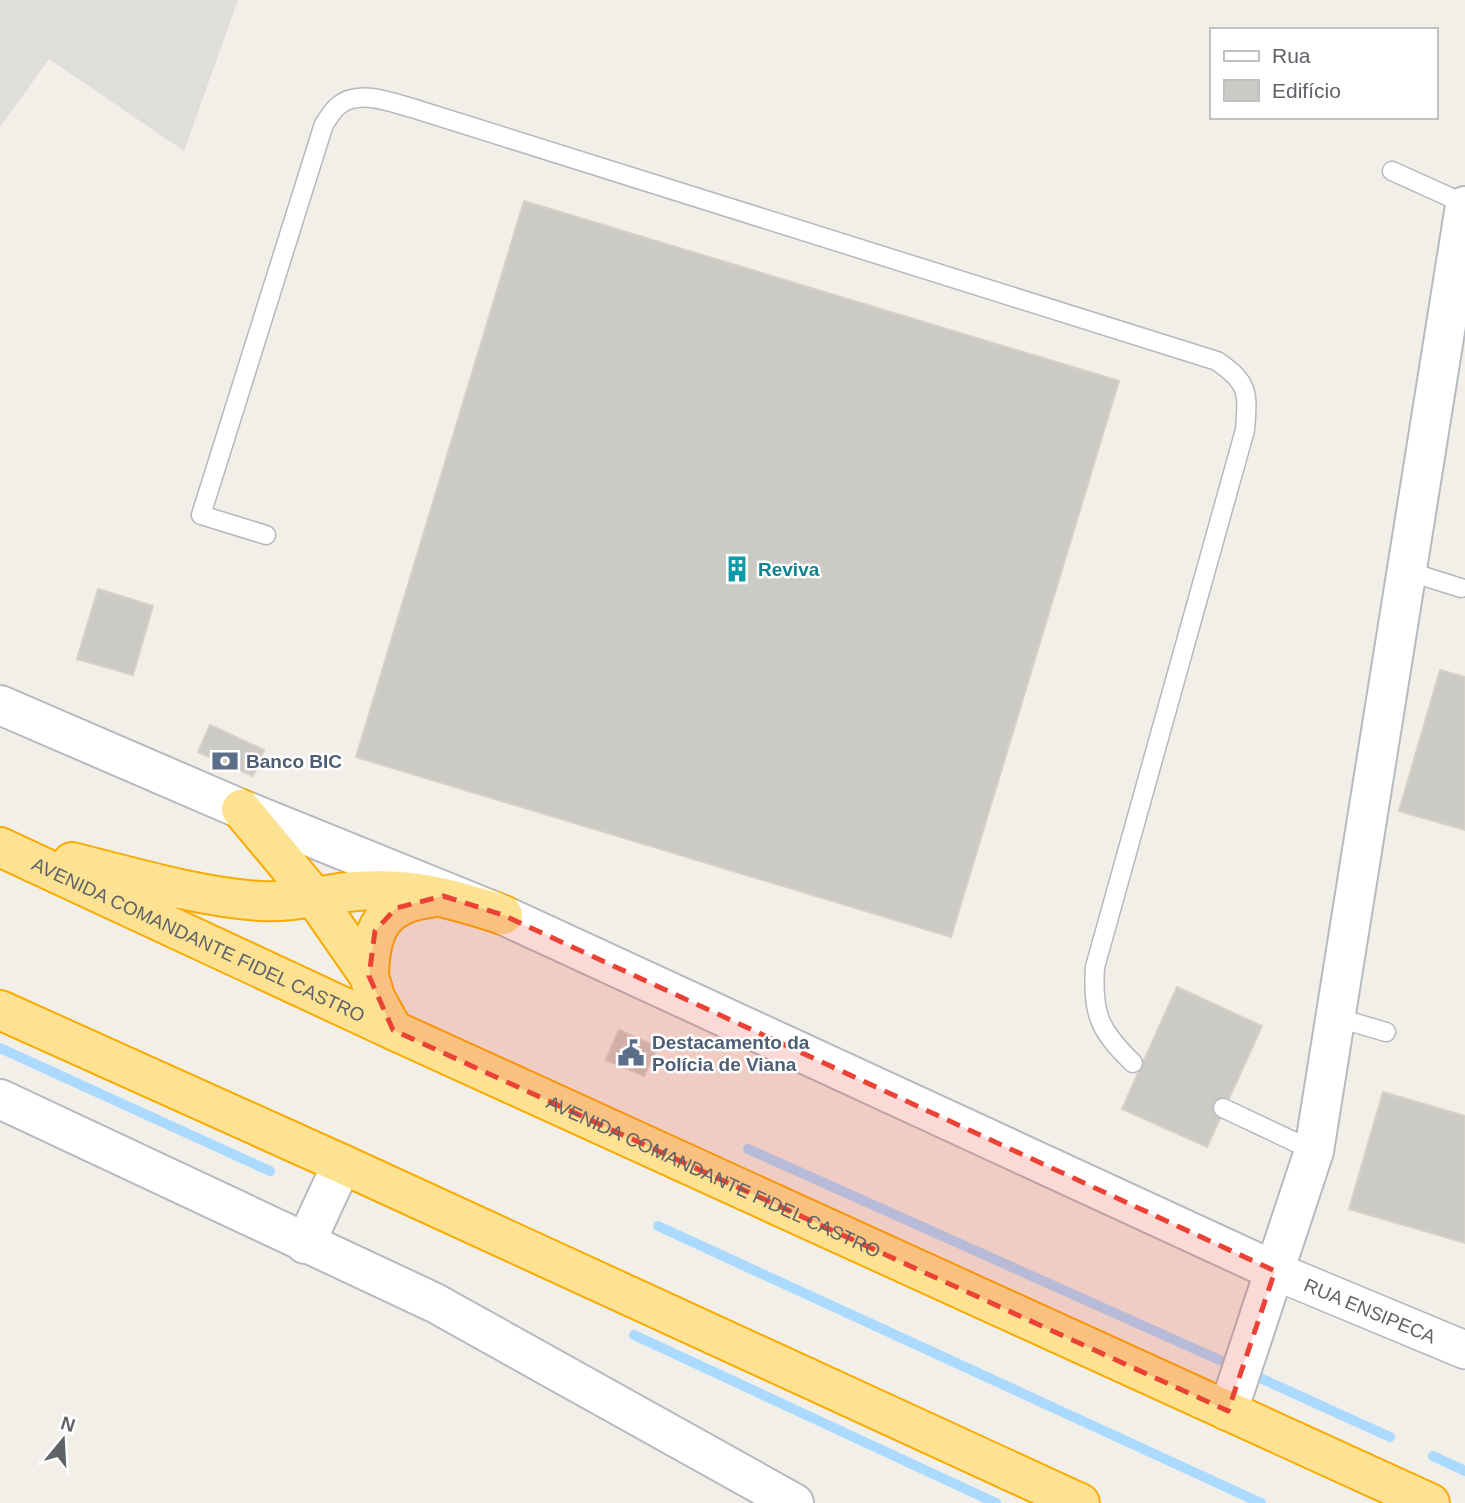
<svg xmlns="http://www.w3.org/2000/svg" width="1465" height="1503" font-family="Arial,sans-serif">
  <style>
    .industrial { fill: #e0deda }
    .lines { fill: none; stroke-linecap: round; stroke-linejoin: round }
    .stream { stroke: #aadaff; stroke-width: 10 }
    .building { fill: #cccac5; stroke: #d6d1c6; stroke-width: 2 }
    .lane-casing { stroke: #b5b8bc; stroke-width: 21 }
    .street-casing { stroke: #b5b8bc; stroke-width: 40 }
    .secondary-casing { stroke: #b6babf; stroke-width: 42 }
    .highway-casing { stroke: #f9ab00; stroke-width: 42 }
    .lane { stroke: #fff; stroke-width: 18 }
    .street { stroke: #fff; stroke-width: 37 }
    .secondary { stroke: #fff; stroke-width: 38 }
    .highway { stroke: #fde293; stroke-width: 38 }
    .marked { fill: #ea4335; fill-opacity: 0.2; stroke: #ea4335; stroke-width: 5; stroke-dasharray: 14 9; stroke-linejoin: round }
    .labels { text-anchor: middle; stroke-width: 5; stroke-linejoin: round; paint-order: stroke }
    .culture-label { font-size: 19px; font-weight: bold; fill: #0d838f; stroke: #fff; text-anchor: start }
    .service-label { font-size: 19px; font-weight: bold; fill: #4e5e75; stroke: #fff; text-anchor: start }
    .street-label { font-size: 19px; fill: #5f6368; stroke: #fff }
  </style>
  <rect width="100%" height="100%" fill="#f1efe8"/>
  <!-- industrial -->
  <path class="industrial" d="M0,0h238l-54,151 -135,-92 -49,68z"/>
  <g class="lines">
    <!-- stream -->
    <path class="stream" d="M0,1048l270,123
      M748,1149l485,217
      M658,1226l603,277
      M634,1335l362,168
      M1247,1372l143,65
      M1433,1456l32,15"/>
  </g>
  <!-- building -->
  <path class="building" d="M524,201l595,180 -168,556 -595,-180z
    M98,589l55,17 -20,69 -56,-16z
    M1440,670l25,7v153l-66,-19z
    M210,725l54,25 -11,26 -55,-24z
    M1177,987l85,39 -55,121 -85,-38z
    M619,1030l38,17 -13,29 -38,-16z
    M1383,1092l82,24v127l-116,-34z"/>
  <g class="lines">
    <!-- lane casing -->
    <g class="lane-casing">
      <path id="lane" d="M1392,171l73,33
        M266,535l-65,-20 123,-391c4,-5 8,-13 14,-18 20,-17 52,-4 74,2l805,253c32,22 31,31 28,69l-150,537c-3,47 4,63 38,96
        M1407,571l54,17
        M1335,1017l51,15
        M1223,1108l91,43"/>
    </g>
    <!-- street casing -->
    <g class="street-casing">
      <g id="street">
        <path id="s1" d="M1275,1271l190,79"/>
      </g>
    </g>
    <!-- secondary casing -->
    <g class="secondary-casing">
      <path id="secondary" d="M0,705l241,104 262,106 772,356
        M0,1099l435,204 359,200
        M305,1244l37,-80
        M1228,1411l86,-260 151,-945"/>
    </g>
    <!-- highway casing -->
    <g class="highway-casing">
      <g id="highway">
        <path d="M241,809l74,89 54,78 6,21 18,33"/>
        <path id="s2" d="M0,847l393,183 1037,473"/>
        <path d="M72,862c60,15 127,35 188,39 33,2 64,-7 96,-10 56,-4 95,7 147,24"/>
        <path d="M369,976c1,-45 12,-72 61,-78"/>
        <path d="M0,1010l342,154 738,339"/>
      </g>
    </g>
    <!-- lane -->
    <use href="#lane" class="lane"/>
    <!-- street -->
    <use href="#street" class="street"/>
    <!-- secondary -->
    <use href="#secondary" class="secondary"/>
    <!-- highway -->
    <use href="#highway" class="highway"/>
  </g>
  <!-- marked area -->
  <path class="marked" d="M443,896l60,19 772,356 -47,140 -835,-381 -24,-54 6,-45 21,-23z"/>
  <!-- icons -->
  <defs>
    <g id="building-bare" transform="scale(2.1)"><path d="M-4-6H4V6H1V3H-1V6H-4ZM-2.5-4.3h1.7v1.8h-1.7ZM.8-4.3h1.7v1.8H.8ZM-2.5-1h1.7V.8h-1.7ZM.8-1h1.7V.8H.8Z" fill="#0f9aa8" stroke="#fff" stroke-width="2.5" paint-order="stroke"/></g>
    <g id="bank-bare" transform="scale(2.1)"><path d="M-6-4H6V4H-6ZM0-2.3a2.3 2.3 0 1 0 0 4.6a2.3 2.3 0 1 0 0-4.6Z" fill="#5c6f8a" stroke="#fff" stroke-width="2.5" paint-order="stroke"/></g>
    <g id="civic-bare" transform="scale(2.1)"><path d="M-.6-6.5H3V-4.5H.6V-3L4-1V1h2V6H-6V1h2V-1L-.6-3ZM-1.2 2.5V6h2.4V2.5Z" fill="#5c6f8a" stroke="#fff" stroke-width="2.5" paint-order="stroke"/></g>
  </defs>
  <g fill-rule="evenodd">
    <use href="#building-bare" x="737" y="569"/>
    <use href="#bank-bare" x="225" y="761"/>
    <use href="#civic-bare" x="631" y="1053"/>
  </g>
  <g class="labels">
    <!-- culture labels -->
    <g class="culture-label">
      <text x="758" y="576">Reviva</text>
    </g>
    <!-- service labels -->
    <g class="service-label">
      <text x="246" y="768">Banco BIC</text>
      <text x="652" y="1049">Destacamento da<tspan x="652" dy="22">Polícia de Viana</tspan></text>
    </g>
    <!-- street labels -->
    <g class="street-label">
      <text dy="7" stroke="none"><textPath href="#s2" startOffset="219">AVENIDA COMANDANTE FIDEL CASTRO</textPath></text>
      <text dy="7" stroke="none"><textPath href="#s2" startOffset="786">AVENIDA COMANDANTE FIDEL CASTRO</textPath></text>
      <text dy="7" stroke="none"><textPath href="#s1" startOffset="103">RUA ENSIPECA</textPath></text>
    </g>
  </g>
  <!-- legend -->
  <rect x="1210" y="28" width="228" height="91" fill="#ffffff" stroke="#bfc1c3" stroke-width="2"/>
  <rect x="1224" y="51" width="35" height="10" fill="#ffffff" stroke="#bfc1c3" stroke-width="2"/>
  <text x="1272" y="63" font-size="21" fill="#5f6368">Rua</text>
  <rect x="1224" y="80" width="35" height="21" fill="#cccac5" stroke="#bfc1c3" stroke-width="2"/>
  <text x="1272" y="98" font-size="21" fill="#5f6368">Edifício</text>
  <!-- north arrow -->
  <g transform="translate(63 1440) rotate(18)" stroke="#ffffff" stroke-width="5" paint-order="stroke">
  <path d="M0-5L12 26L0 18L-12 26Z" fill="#5f6368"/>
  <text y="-10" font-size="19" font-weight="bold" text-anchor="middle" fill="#5f6368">N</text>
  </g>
</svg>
